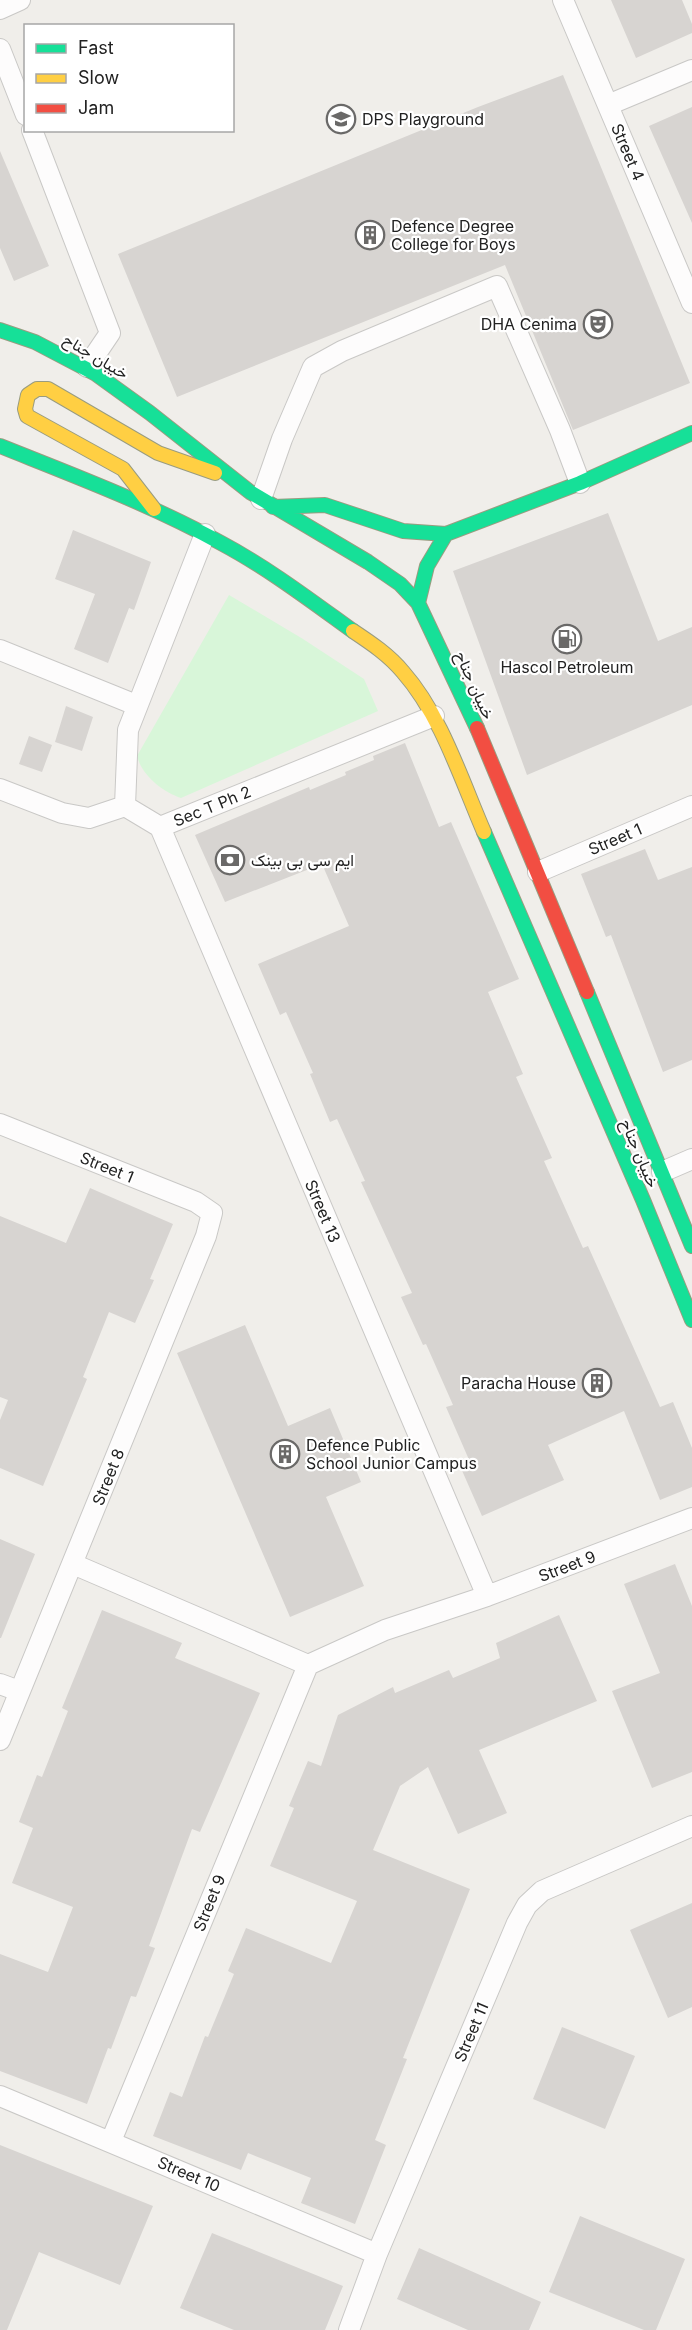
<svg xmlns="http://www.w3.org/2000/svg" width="692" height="2330" font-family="Inter,Vazirmatn,sans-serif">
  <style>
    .park { fill: #d8f6d9 }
    .building { fill: #d7d4d1 }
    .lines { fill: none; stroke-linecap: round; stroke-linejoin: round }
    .street-casing { stroke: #c9c8c6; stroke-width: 22 }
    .fast-casing { stroke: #999c80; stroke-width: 16 }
    .slow-casing { stroke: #999c80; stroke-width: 16 }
    .jam-casing { stroke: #999c80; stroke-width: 16 }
    .street { stroke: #fdfcfc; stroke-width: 20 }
    .fast { stroke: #16e098; stroke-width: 14 }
    .slow { stroke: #ffcf43; stroke-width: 14 }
    .jam { stroke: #f24e42; stroke-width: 14 }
    .labels { text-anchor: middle; stroke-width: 4.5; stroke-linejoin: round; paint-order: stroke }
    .poi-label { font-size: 16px; fill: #222; stroke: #fff; text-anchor: start }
    .street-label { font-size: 16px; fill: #222; stroke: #fff }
  </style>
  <rect width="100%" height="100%" fill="#f0eeea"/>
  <!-- park -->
  <path class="park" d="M229,595l74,44 61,40 14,32 -197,87c-18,-6 -39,-22 -44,-42z"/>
  <!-- building -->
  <path class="building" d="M611,0h71l10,24v9l-56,25z
    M563,75l127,308 -117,47 -68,-165 -328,132 -59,-143 360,-147z
    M692,107v116l-43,-97z
    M0,151l49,115 -35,15 -14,-33z
    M608,513l50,128 34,-14v78l-165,70 -74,-204z
    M73,530l78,32 -17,48 -5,-2 -21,55 -34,-14 21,-55 -40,-15z
    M66,706l27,11 -11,34 -27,-9z
    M29,736l23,9 -10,27 -23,-8z
    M405,743l34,84 12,-5 68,157 -31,13 35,82 -7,3 36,81 -8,3 39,87 5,-2 72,161 13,-5 19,46v39l-32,13 -36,-89 -76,34 16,35 -82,36 -22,-50 10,-4 -24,-55 7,-2 -27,-61 -3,1 -22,-48 11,-4 -51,-111 4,-1 -28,-62 -7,3 -20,-48 3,-1 -27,-61 -6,3 -22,-51 91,-38 -27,-62 -97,38 -30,-67 114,-48 1,3 36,-15 -1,-3 29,-12 -1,-4z
    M645,849l13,31 34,-13v193l-29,12 -52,-137 -5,2 -25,-63z
    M90,1188l83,36 -23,55 4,1 -19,43 -26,-11 -26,65 4,2 -44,107 -43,-18v-48l8,-20 -8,-3v-181l66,27z
    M245,1325l43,101 42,-18 31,74 -35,15 38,89 -74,31 -113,-264z
    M0,1539l35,15 -34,84h-1z
    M675,1564l17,42v166l-40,16 -40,-97 48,-18 -36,-89z
    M102,1610l80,33 -7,15 85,35 -60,139 -8,-3 -43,117 6,2 -19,49 -5,-1 -20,53 -3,-1 -21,56 -87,-33v-117l48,18 25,-65 -61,-24 21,-55 -14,-6 18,-47 5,2 26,-66 -6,-3z
    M559,1615l38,86 -118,49 28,63 -49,21 -30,-67 -28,19 -27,64 97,39 -67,169 4,1 -32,81 11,5 -31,79 -54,-21 10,-25 -63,-25 -7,17 -88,-34 17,-44 12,5 23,-61 3,1 26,-63 -6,-3 18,-43 85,35 26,-62 -87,-35 24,-58 -5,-2 19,-45 13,5 17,-51 55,-28 2,6 54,-23 4,8 47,-20 -4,-15z
    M692,1903v104l-24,11 -38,-88z
    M562,2027l73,29 -30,73 -72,-30z
    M0,2145l153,61 -33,79 -81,-33 -32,78h-7z
    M580,2216l105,43 -29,71h-12l-95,-38z
    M212,2233l131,53 -18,44h-91l-54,-22z
    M419,2248l122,54 -12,28h-61l-71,-31z"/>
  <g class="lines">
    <!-- street casing -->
    <g class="street-casing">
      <path id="street" d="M563,0l129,303
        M0,9l20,-9
        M0,49l26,66
        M608,105l84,-35
        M32,130l78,203 -23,34
        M261,499l21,-60 31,-72 29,-16 155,-65 63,144 20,53
        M0,650l136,55
        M0,789l62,24 27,5 36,-12
        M125,806l35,21 274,-111
        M125,806l3,-76 77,-196
        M160,827l327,769
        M538,872l154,-66
        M0,1124l196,78 16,11 -6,23 -206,504
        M662,1172l30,-13
        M73,1564l235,101 77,-35 102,-34 205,-78
        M0,1684l19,7
        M0,2096l377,158
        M111,2141l197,-476
        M349,2330l28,-76 140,-331 10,-18 15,-14 150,-65"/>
    </g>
    <!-- fast casing -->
    <g class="fast-casing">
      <path id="fast" d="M0,330l35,12 61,32 54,39 100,79 118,70 32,22 18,19 59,125
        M0,446c75,30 150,58 221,97 47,25 89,57 132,88
        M273,507l52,-2 78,26 43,3 134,-51 112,-50
        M418,603l9,-37 19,-32
        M484,832l159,368 49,120
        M587,992l105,254"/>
    </g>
    <!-- slow casing -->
    <g class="slow-casing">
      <path id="slow" d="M154,509l-31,-40 -96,-53 -2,-7 3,-14 9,-6h11l110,64 57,20
        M353,631c18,12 36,24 50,41 38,43 58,107 81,160"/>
    </g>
    <!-- jam casing -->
    <g class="jam-casing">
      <path id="jam" d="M477,728l110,264"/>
    </g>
    <!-- street -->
    <use href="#street" class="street"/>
    <!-- fast -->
    <use href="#fast" class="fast"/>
    <!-- slow -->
    <use href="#slow" class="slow"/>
    <!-- jam -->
    <use href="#jam" class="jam"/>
  </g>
  <!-- icons -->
  <defs>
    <g id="university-ring" transform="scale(1.5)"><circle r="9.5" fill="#fff" stroke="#6a6968" stroke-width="1.5"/><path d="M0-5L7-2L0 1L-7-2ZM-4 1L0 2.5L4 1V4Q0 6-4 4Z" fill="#6a6968"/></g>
    <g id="building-ring" transform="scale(1.5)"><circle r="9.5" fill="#fff" stroke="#6a6968" stroke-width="1.5"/><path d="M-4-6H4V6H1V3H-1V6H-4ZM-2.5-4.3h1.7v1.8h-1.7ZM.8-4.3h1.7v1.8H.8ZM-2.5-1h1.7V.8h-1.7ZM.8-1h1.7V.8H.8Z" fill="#6a6968"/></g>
    <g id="theatre-ring" transform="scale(1.5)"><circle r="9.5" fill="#fff" stroke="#6a6968" stroke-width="1.5"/><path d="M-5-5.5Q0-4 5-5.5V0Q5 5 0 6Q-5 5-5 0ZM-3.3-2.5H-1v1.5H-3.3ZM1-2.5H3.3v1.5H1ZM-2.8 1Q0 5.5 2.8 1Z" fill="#6a6968"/></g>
    <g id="fuel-ring" transform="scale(1.5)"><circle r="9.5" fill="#fff" stroke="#6a6968" stroke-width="1.5"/><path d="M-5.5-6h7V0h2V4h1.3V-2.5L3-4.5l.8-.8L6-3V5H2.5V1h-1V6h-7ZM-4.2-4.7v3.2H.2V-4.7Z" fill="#6a6968"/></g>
    <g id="bank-ring" transform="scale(1.5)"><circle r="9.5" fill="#fff" stroke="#6a6968" stroke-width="1.5"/><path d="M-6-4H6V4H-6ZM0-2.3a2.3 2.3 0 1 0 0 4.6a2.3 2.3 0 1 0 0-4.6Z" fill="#6a6968"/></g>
  </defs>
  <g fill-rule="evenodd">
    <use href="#university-ring" x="341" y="119"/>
    <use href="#building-ring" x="370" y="235"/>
    <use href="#theatre-ring" x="598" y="324"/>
    <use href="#fuel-ring" x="567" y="639"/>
    <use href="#bank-ring" x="230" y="860"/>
    <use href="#building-ring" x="597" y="1383"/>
    <use href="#building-ring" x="285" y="1454"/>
  </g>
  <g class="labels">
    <!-- poi labels -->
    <g class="poi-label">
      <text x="362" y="125">DPS Playground</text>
      <text x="391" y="232">Defence Degree<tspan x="391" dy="18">College for Boys</tspan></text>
      <text x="577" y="330" text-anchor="end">DHA Cenima</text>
      <text x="567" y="673" text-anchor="middle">Hascol Petroleum</text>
      <text x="251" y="866">ایم سی بی بینک</text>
      <text x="576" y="1389" text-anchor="end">Paracha House</text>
      <text x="306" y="1451">Defence Public<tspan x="306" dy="18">School Junior Campus</tspan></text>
    </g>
    <!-- street labels -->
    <g class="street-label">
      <text transform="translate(628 152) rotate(67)" y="6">Street 4</text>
      <text transform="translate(96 356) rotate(31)" y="6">خیبان جناح</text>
      <text transform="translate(475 685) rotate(66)" y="6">خیبان جناح</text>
      <text transform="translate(212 806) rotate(-22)" y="6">Sec T Ph 2</text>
      <text transform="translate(615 839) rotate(-23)" y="6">Street 1</text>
      <text transform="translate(640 1153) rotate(67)" y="6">خیبان جناح</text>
      <text transform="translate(107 1167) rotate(22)" y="6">Street 1</text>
      <text transform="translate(323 1211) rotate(67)" y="6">Street 13</text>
      <text transform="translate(108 1477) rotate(-68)" y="6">Street 8</text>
      <text transform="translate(567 1566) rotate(-21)" y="6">Street 9</text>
      <text transform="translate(209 1903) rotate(-68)" y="6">Street 9</text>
      <text transform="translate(471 2032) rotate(-67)" y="6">Street 11</text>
      <text transform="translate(189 2174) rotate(23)" y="6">Street 10</text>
    </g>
  </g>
  <!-- legend -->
  <rect x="24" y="24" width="210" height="108" fill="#ffffff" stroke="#a7a7a7" stroke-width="1.5"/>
  <rect x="36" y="44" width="30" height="9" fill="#16e098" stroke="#a7a7a7" stroke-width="1.5"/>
  <text x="78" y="54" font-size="18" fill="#222222">Fast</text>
  <rect x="36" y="74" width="30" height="9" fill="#ffcf43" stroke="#a7a7a7" stroke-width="1.5"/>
  <text x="78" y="84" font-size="18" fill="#222222">Slow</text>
  <rect x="36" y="104" width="30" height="9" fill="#f24e42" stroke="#a7a7a7" stroke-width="1.5"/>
  <text x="78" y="114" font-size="18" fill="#222222">Jam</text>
</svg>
